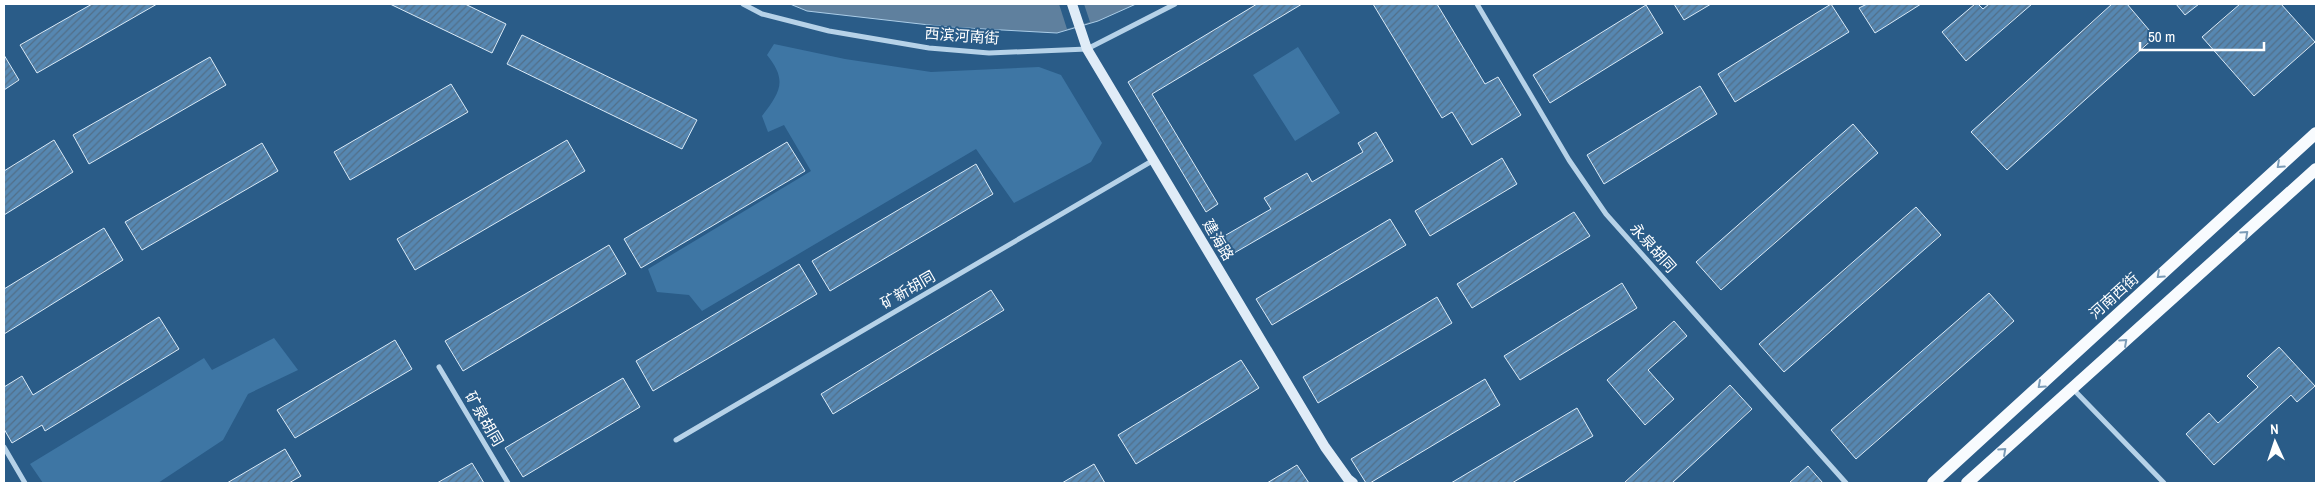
<svg xmlns="http://www.w3.org/2000/svg" width="2320" height="487" font-family="'Archivo Narrow','Noto Sans SC',sans-serif">
  <style>
    .green { fill: #3e76a4 }
    .water { fill: #5f809e; stroke: #abcde8 }
    .pier { fill: #2a5c88 }
    .building { fill: url(#building-hatch); stroke: #daeaf7 }
    .lines { fill: none; stroke-linecap: round; stroke-linejoin: round }
    .street { stroke: #b6d2e8; stroke-width: 5 }
    .secondary { stroke: #e0ecf7; stroke-width: 10 }
    .primary { stroke: #f8fbfe; stroke-width: 12 }
    .oneway { stroke: #7c9cb7 }
    .labels { text-anchor: middle; stroke-width: 4; stroke-linejoin: round; paint-order: stroke }
    .street-label { font-size: 15px; fill: #fff; stroke: #2a5c88 }
  </style>
  <defs>
    <pattern id="building-hatch" width="6" height="6" patternUnits="userSpaceOnUse" patternTransform="scale(1.25)"><rect width="6" height="6" fill="#5687b1"/><path d="M-1 1l2-2M0 6l6-6M5 7l2-2" fill="none" stroke="#526f89"/></pattern>
  </defs>
  <rect width="100%" height="100%" fill="#2a5c88"/>
  <!-- green -->
  <path class="green" d="M774,44l71,15 86,13 108,-5 22,8 41,68 -11,19 -77,41 -38,-54 -274,162 -13,-16 -32,-3 -9,-23 163,-98 -27,-46 -16,7 -6,-16c18,-24 26,-35 5,-61z
    M1298,47l42,66 -45,28 -42,-66z
    M274,338l24,32 -50,24 -25,46 -65,43h-115l-13,-19 174,-106 8,12z"/>
  <!-- water -->
  <path class="water" d="M790,4h346l-38,17 -41,12 -110,-6 -140,-16z"/>
  <!-- pier -->
  <path class="pier" d="M1059,4h25l6,18 -23,7z"/>
  <!-- building -->
  <path class="building" d="M92,4h65l-120,69 -17,-28z
    M390,4h75l41,20 -14,29z
    M1257,4h45l-150,90 66,110 -12,8 -78,-130z
    M1373,4h64l48,80 13,-7 23,38 -49,30 -20,-33 -10,6z
    M1674,4h37l-27,16z
    M1831,4l18,28 -114,70 -17,-28z
    M1867,4h54l-46,29 -16,-25z
    M1975,4h3l5,5 6,-5h43l-66,57 -24,-29z
    M2112,4h15l28,33 -148,133 -36,-38z
    M2176,4h23l-14,11z
    M2240,4h41l34,38 -61,54 -52,-59z
    M1646,5l17,28 -113,70 -17,-28z
    M522,35l175,85 -15,29 -175,-85z
    M4,55l15,25 -15,10z
    M210,57l16,28 -137,79 -16,-29z
    M451,84l17,28 -118,68 -16,-28z
    M1700,86l17,28 -113,70 -17,-29z
    M1853,124l25,29 -157,137 -25,-28z
    M1376,132l17,29 -164,95 -10,-17 52,-30 -7,-11 43,-25 5,9 51,-30 -5,-9z
    M54,140l19,32 -69,43v-44z
    M567,140l18,31 -170,99 -18,-31z
    M787,142l18,29 -164,97 -17,-29z
    M262,143l16,28 -136,79 -17,-28z
    M1502,158l15,26 -87,52 -15,-25z
    M976,164l17,30 -163,97 -18,-30z
    M1916,207l25,28 -157,137 -25,-28z
    M1574,212l16,24 -118,72 -15,-24z
    M1390,219l16,26 -134,80 -16,-26z
    M104,228l19,32 -119,74v-45z
    M609,245l17,29 -163,97 -18,-30z
    M799,264l18,30 -164,97 -17,-30z
    M1622,283l15,25 -117,72 -16,-24z
    M991,290l13,20 -171,104 -12,-20z
    M1989,293l25,28 -158,138 -25,-29z
    M1437,297l15,26 -134,80 -15,-26z
    M159,317l20,32 -134,82 -3,-6 -30,18 -8,-14v-42l18,-11 11,19z
    M1674,321l13,15 -39,34 26,29 -29,26 -38,-45z
    M395,340l17,29 -117,69 -18,-28z
    M2279,347l36,39 -18,16 -6,-7 -77,70 -28,-31 23,-21 9,10 40,-36 -11,-11z
    M1241,360l18,28 -123,76 -18,-29z
    M623,378l17,29 -117,70 -18,-29z
    M1485,379l15,26 -130,78h-4l-15,-24z
    M1730,385l22,24 -80,74h-48z
    M1577,408l16,28 -81,47h-61z
    M285,449l16,27 -12,7h-62z
    M472,463l12,20h-47z
    M1094,464l11,19h-43z
    M1297,465l12,18h-42z
    M1808,466l15,17h-34z"/>
  <g class="lines">
    <!-- street -->
    <path class="street" d="M743,4l19,10 67,17 100,17 60,5 98,-4 88,-45
      M1477,4l92,156 37,54 240,269
      M439,367l69,116
      M2073,389l91,94
      M676,440l476,-279
      M4,447l21,36"/>
    <!-- secondary -->
    <path class="secondary" d="M1072,4l15,45 238,398 23,32 5,4"/>
    <!-- primary -->
    <path class="primary" d="M1933,483l383,-350
      M1967,483l349,-314"/>
  </g>
  <!-- one-way arrows -->
  <defs><path id="oneway-chevron" d="M-2-3.5L2.5 0L-2 3.5" fill="none" stroke-width="1.6" stroke-linecap="round" stroke-linejoin="round" transform="scale(1.25)"/></defs>
  <g class="oneway">
    <use href="#oneway-chevron" transform="translate(2280 165) rotate(138)"/>
    <use href="#oneway-chevron" transform="translate(2245 234) rotate(-42)"/>
    <use href="#oneway-chevron" transform="translate(2160 275) rotate(138)"/>
    <use href="#oneway-chevron" transform="translate(2124 342) rotate(-42)"/>
    <use href="#oneway-chevron" transform="translate(2041 385) rotate(138)"/>
    <use href="#oneway-chevron" transform="translate(2003 451) rotate(-42)"/>
  </g>
  <g class="labels">
    <!-- street labels -->
    <g class="street-label">
      <text transform="translate(962 36) rotate(4)" y="5">西滨河南街</text>
      <text transform="translate(1218 240) rotate(59)" y="5">建海路</text>
      <text transform="translate(1653 248) rotate(48)" y="5">永泉胡同</text>
      <text transform="translate(908 290) rotate(-30)" y="5">矿新胡同</text>
      <text transform="translate(2114 296) rotate(-42)" y="5">河南西街</text>
      <text transform="translate(484 419) rotate(60)" y="5">矿泉胡同</text>
    </g>
  </g>
  <!-- border -->
  <rect width="2320" height="487" fill="none" stroke="#ffffff" stroke-width="10"/>
  <!-- north arrow -->
  <g transform="translate(2275 442) rotate(357)" stroke="#2a5c88" stroke-width="4" paint-order="stroke">
  <path d="M0-4L9 19L0 12L-9 19Z" fill="#ffffff"/>
  <text y="-8" font-size="14" font-weight="bold" text-anchor="middle" fill="#ffffff">N</text>
  </g>
  <!-- scale -->
  <path d="M2140 42v8h124v-8" fill="none" stroke="#ffffff" stroke-width="2.5"/>
  <text x="2148" y="42" font-size="15" fill="#ffffff" stroke="#2a5c88" stroke-width="4" paint-order="stroke">50 m</text>
</svg>
